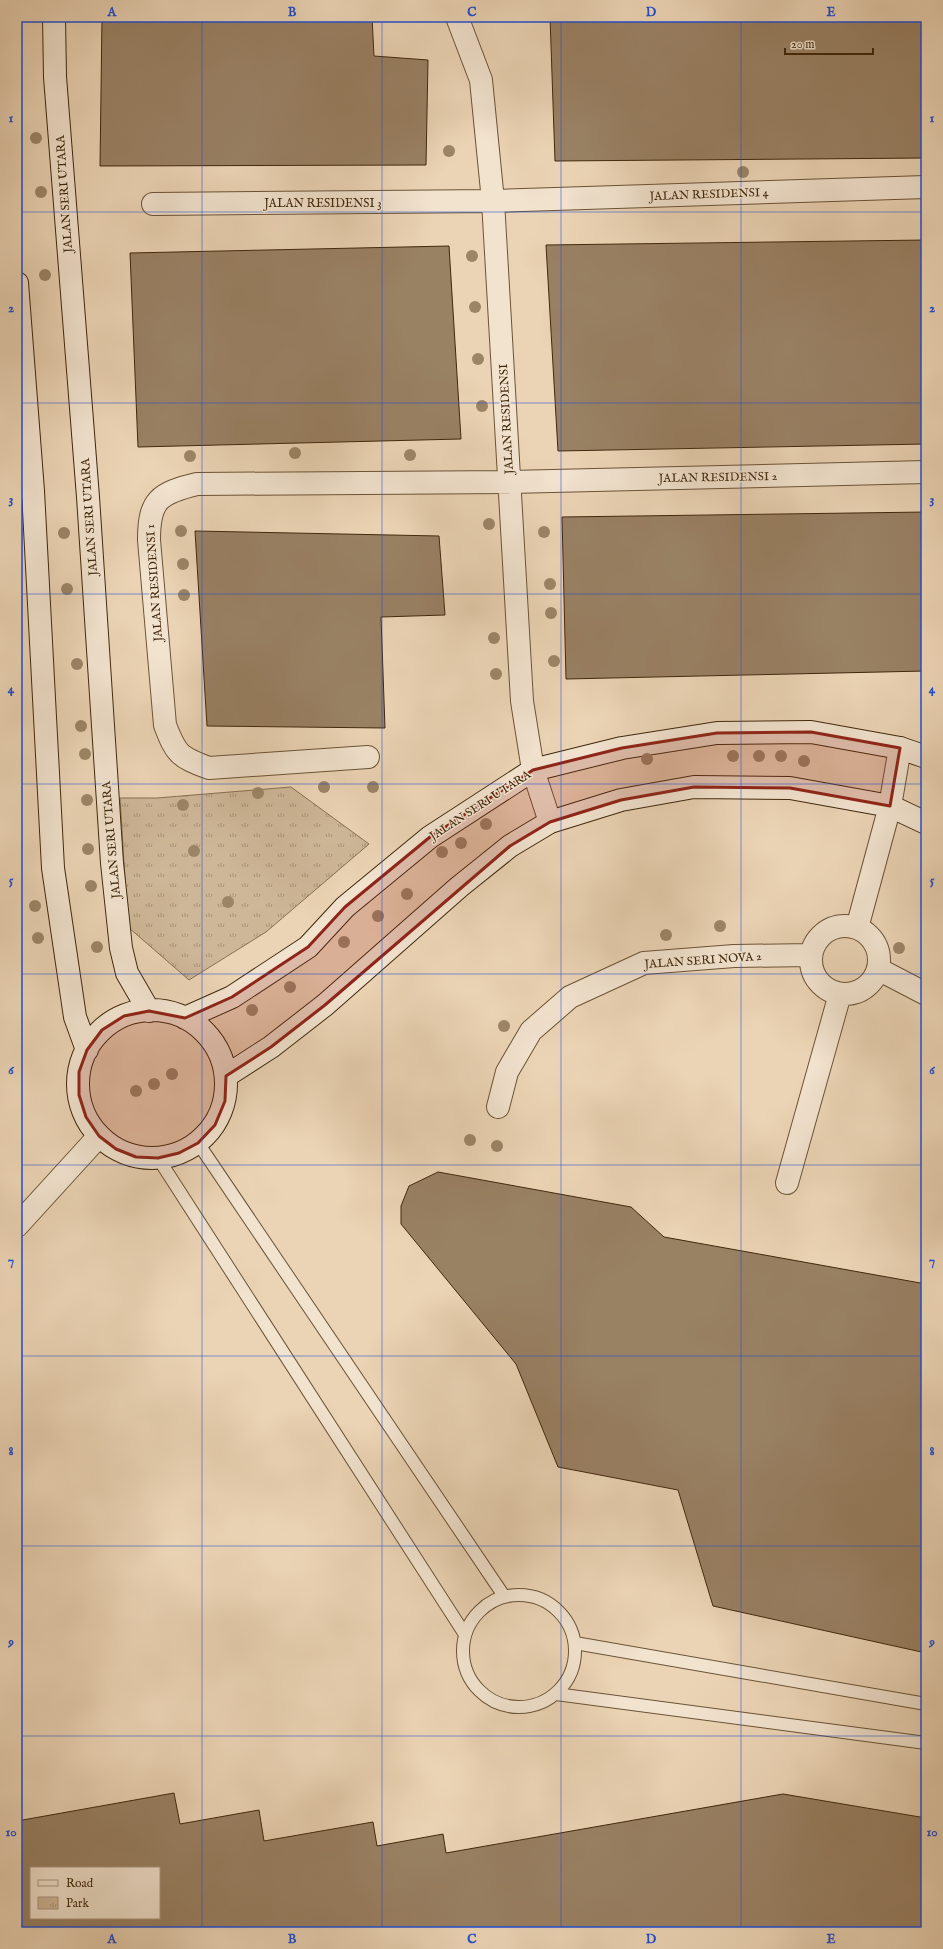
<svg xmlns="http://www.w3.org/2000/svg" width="943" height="1949" font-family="'IM FELL English',serif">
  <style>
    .park { fill: url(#park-tufts); stroke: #877052 }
    .building { fill: #998164; stroke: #40280c; fill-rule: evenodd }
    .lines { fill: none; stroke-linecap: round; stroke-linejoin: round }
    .lane-casing { stroke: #6b5336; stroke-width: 14 }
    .street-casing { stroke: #6b5336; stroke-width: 24 }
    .secondary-casing { stroke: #40280c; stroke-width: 24 }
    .lane { stroke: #f2e3cf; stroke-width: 12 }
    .street { stroke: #f2e3cf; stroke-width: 22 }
    .secondary { stroke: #f2e3cf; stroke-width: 22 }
    .tree { fill: #9c8567 }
    .marked { fill: #8f2418; fill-opacity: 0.2; stroke: #8f2418; stroke-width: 3; stroke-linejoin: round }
    .grid { fill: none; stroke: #1d4ed8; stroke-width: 1; stroke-opacity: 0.55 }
    .labels { text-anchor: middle; stroke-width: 3; stroke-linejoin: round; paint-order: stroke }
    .street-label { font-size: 12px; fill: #40280c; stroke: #f2e3cf }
    .neatline { fill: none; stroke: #1d4ed8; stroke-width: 1.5 }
    .grid-label { font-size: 13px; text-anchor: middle; font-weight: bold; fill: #1d4ed8 }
  </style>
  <defs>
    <pattern id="park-tufts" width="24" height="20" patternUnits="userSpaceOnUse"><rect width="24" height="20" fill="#ceb798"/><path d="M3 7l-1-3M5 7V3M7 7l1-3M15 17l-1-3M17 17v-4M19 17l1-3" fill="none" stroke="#a9957a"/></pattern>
  </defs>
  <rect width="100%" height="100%" fill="#ebd4b5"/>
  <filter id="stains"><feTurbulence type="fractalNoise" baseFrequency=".005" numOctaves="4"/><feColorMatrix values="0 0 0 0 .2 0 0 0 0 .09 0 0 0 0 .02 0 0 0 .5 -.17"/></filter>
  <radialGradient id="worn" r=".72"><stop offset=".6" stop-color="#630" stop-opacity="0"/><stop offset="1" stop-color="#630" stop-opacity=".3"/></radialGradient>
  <!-- park -->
  <path class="park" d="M291,787l78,57 -103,88 -77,48 -61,-53 -8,-129h37z"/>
  <!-- building -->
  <path class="building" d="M102,17h270l2,39 54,4 -2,105 -326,1z
    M550,17h376v141l-371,3z
    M926,240v204l-368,7 -12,-206z
    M449,246l12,193 -323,8 -8,-194z
    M926,512v159l-360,8 -4,-162z
    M195,531l244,5 6,79 -64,2 4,111 -178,-2z
    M438,1172l193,35 33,30 262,47v369l-213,-47 -35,-116 -120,-23 -42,-103 -115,-140v-18l8,-20z
    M174,1793l6,31 79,-14 5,31 109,-19 4,24 66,-12 3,19 337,-59 143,24v114h-909v-111zM31,1868h128v50h-128z"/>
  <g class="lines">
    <!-- lane casing -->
    <g class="lane-casing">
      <path id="lane" d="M17,493l16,-2
        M198,1143l306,453
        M158,1158l306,475
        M463 1651a56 56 0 1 1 112 0a56 56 0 1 1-112 0Z
        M575,1643l351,61
        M556,1694l370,49"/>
    </g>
    <!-- street casing -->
    <g class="street-casing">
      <path id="street" d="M457,17l24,63 12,121 29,500 11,69 17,52
        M153,204l340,-3 433,-14
        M368,757l-159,11c-30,-11 -33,-14 -44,-43l-16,-185c0,-40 10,-47 48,-56l313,-2 416,-10
        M811 960a34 34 0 1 1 68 0a34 34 0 1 1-68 0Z
        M857,928l33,-122 10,-58
        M878,969l48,25
        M498,1107l9,-35 24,-41 39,-34 74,-34 90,-7 77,-1
        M787,1183l53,-189
        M17,1226l82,-90"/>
    </g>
    <!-- secondary casing -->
    <g class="secondary-casing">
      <path id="secondary" d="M54,17l1,60 33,420 24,366 9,85 6,25 22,38
        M17,283l16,208 20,377 22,149 12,33
        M78 1084a74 74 0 1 1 148 0a74 74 0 1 1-148 0Z
        M185,1018l47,-21 76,-50 37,-40 85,-70 103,-67 89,-22 95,-15 94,-1 89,16 26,9
        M226,1076l45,-29 54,-42 134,-118 51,-41 40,-24 71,-22 73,-13 96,1 100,18 36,17"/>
    </g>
    <!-- lane -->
    <use href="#lane" class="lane"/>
    <!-- street -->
    <use href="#street" class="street"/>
    <!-- secondary -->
    <use href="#secondary" class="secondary"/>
  </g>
  <!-- trees -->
  <g class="tree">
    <circle cx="36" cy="138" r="6"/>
    <circle cx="449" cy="151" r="6"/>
    <circle cx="743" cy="172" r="6"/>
    <circle cx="41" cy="192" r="6"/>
    <circle cx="472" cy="256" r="6"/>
    <circle cx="45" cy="275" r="6"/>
    <circle cx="475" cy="307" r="6"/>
    <circle cx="478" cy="359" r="6"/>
    <circle cx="482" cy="406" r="6"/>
    <circle cx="295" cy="453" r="6"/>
    <circle cx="410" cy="455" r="6"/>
    <circle cx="190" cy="456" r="6"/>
    <circle cx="489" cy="524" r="6"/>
    <circle cx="181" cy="531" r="6"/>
    <circle cx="544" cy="532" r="6"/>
    <circle cx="64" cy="533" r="6"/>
    <circle cx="183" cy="564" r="6"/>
    <circle cx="550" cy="584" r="6"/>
    <circle cx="67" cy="589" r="6"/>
    <circle cx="184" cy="595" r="6"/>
    <circle cx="551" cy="613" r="6"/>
    <circle cx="494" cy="638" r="6"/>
    <circle cx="554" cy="661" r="6"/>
    <circle cx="77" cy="664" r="6"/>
    <circle cx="496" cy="674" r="6"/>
    <circle cx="81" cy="726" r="6"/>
    <circle cx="85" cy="754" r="6"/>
    <circle cx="733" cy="756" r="6"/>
    <circle cx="759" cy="756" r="6"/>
    <circle cx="781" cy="756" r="6"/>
    <circle cx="647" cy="759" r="6"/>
    <circle cx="804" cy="761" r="6"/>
    <circle cx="324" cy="787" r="6"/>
    <circle cx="373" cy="787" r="6"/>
    <circle cx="258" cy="793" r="6"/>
    <circle cx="87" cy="800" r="6"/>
    <circle cx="183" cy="805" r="6"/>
    <circle cx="486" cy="824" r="6"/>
    <circle cx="461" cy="843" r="6"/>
    <circle cx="88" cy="849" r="6"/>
    <circle cx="194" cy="851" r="6"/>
    <circle cx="442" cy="852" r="6"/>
    <circle cx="91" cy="886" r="6"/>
    <circle cx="407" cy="894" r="6"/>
    <circle cx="228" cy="902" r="6"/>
    <circle cx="35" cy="906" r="6"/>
    <circle cx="378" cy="916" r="6"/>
    <circle cx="720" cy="926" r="6"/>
    <circle cx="666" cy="935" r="6"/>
    <circle cx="38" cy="938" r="6"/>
    <circle cx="344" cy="942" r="6"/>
    <circle cx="97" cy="947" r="6"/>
    <circle cx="899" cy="948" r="6"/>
    <circle cx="290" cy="987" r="6"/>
    <circle cx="252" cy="1010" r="6"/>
    <circle cx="504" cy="1026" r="6"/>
    <circle cx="172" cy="1074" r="6"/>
    <circle cx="154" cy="1084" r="6"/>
    <circle cx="136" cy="1091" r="6"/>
    <circle cx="470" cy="1140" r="6"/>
    <circle cx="497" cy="1146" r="6"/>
  </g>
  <!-- marked area -->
  <path class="marked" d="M811,732l89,16 -10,58 -100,-18 -96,-1 -73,13 -71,22 -40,24 -185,159 -54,42 -45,29 -1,25 -10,24 -17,18 -19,10 -21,5 -22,-1 -20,-8 -17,-13 -13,-19 -7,-22v-23l8,-22 15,-20 22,-14 25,-5 36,7 47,-21 76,-50 37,-40 85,-70 103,-67 89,-22 95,-15z"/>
  <!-- grid -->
  <path class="grid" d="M202,17v1915M382,17v1915M561,17v1915M741,17v1915M17,212h909M17,403h909M17,594h909M17,784h909M17,974h909M17,1165h909M17,1356h909M17,1546h909M17,1736h909"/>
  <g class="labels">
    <!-- street labels -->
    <g class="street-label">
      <text transform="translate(64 194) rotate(-94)" y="4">JALAN SERI UTARA</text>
      <text transform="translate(709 194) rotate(-2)" y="4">JALAN RESIDENSI 4</text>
      <text x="323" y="207">JALAN RESIDENSI 3</text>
      <text transform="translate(506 419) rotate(-93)" y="4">JALAN RESIDENSI</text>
      <text transform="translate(718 477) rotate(-1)" y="4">JALAN RESIDENSI 2</text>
      <text transform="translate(89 517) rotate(-94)" y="4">JALAN SERI UTARA</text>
      <text transform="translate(154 583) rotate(-94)" y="4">JALAN RESIDENSI 1</text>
      <text transform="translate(480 805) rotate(-33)" y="4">JALAN SERI UTARA</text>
      <text transform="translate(111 840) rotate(-95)" y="4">JALAN SERI UTARA</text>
      <text transform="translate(703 960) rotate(-4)" y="4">JALAN SERI NOVA 2</text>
    </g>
  </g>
  <!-- margin -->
  <rect width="943" height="1949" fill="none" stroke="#ebd4b5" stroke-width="44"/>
  <!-- legend -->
  <rect x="30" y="1867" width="130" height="52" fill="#f2e3cf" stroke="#ab9881"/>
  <rect x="38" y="1880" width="20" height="6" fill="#f2e3cf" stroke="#ab9881"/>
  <text x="66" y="1887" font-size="12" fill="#40280c">Road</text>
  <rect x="38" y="1897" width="20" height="12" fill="url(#park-tufts)" stroke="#ab9881"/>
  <text x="66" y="1907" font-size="12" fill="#40280c">Park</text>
  <!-- scale -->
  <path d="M785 48v6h88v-6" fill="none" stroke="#40280c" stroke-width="2"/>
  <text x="791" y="48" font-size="12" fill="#40280c" stroke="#f2e3cf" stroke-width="3" paint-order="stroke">20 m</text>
  <rect x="22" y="22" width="899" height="1905" class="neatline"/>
  <g class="grid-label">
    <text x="112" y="16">A</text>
    <text x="292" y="16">B</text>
    <text x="472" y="16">C</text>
    <text x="651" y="16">D</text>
    <text x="831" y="16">E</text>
    <text x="11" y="122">1</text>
    <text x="932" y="122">1</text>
    <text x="11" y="312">2</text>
    <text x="932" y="312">2</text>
    <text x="11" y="503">3</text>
    <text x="932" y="503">3</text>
    <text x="11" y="693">4</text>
    <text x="932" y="693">4</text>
    <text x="11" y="884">5</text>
    <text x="932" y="884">5</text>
    <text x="11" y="1074">6</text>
    <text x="932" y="1074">6</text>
    <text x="11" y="1265">7</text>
    <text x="932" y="1265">7</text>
    <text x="11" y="1455">8</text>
    <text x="932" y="1455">8</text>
    <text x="11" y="1646">9</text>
    <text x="932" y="1646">9</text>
    <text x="11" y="1836">10</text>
    <text x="932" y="1836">10</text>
    <text x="112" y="1943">A</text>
    <text x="292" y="1943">B</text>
    <text x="472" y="1943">C</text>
    <text x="651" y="1943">D</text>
    <text x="831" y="1943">E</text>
  </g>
  <rect width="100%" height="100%" filter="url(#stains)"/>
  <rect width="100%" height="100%" fill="url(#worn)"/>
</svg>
